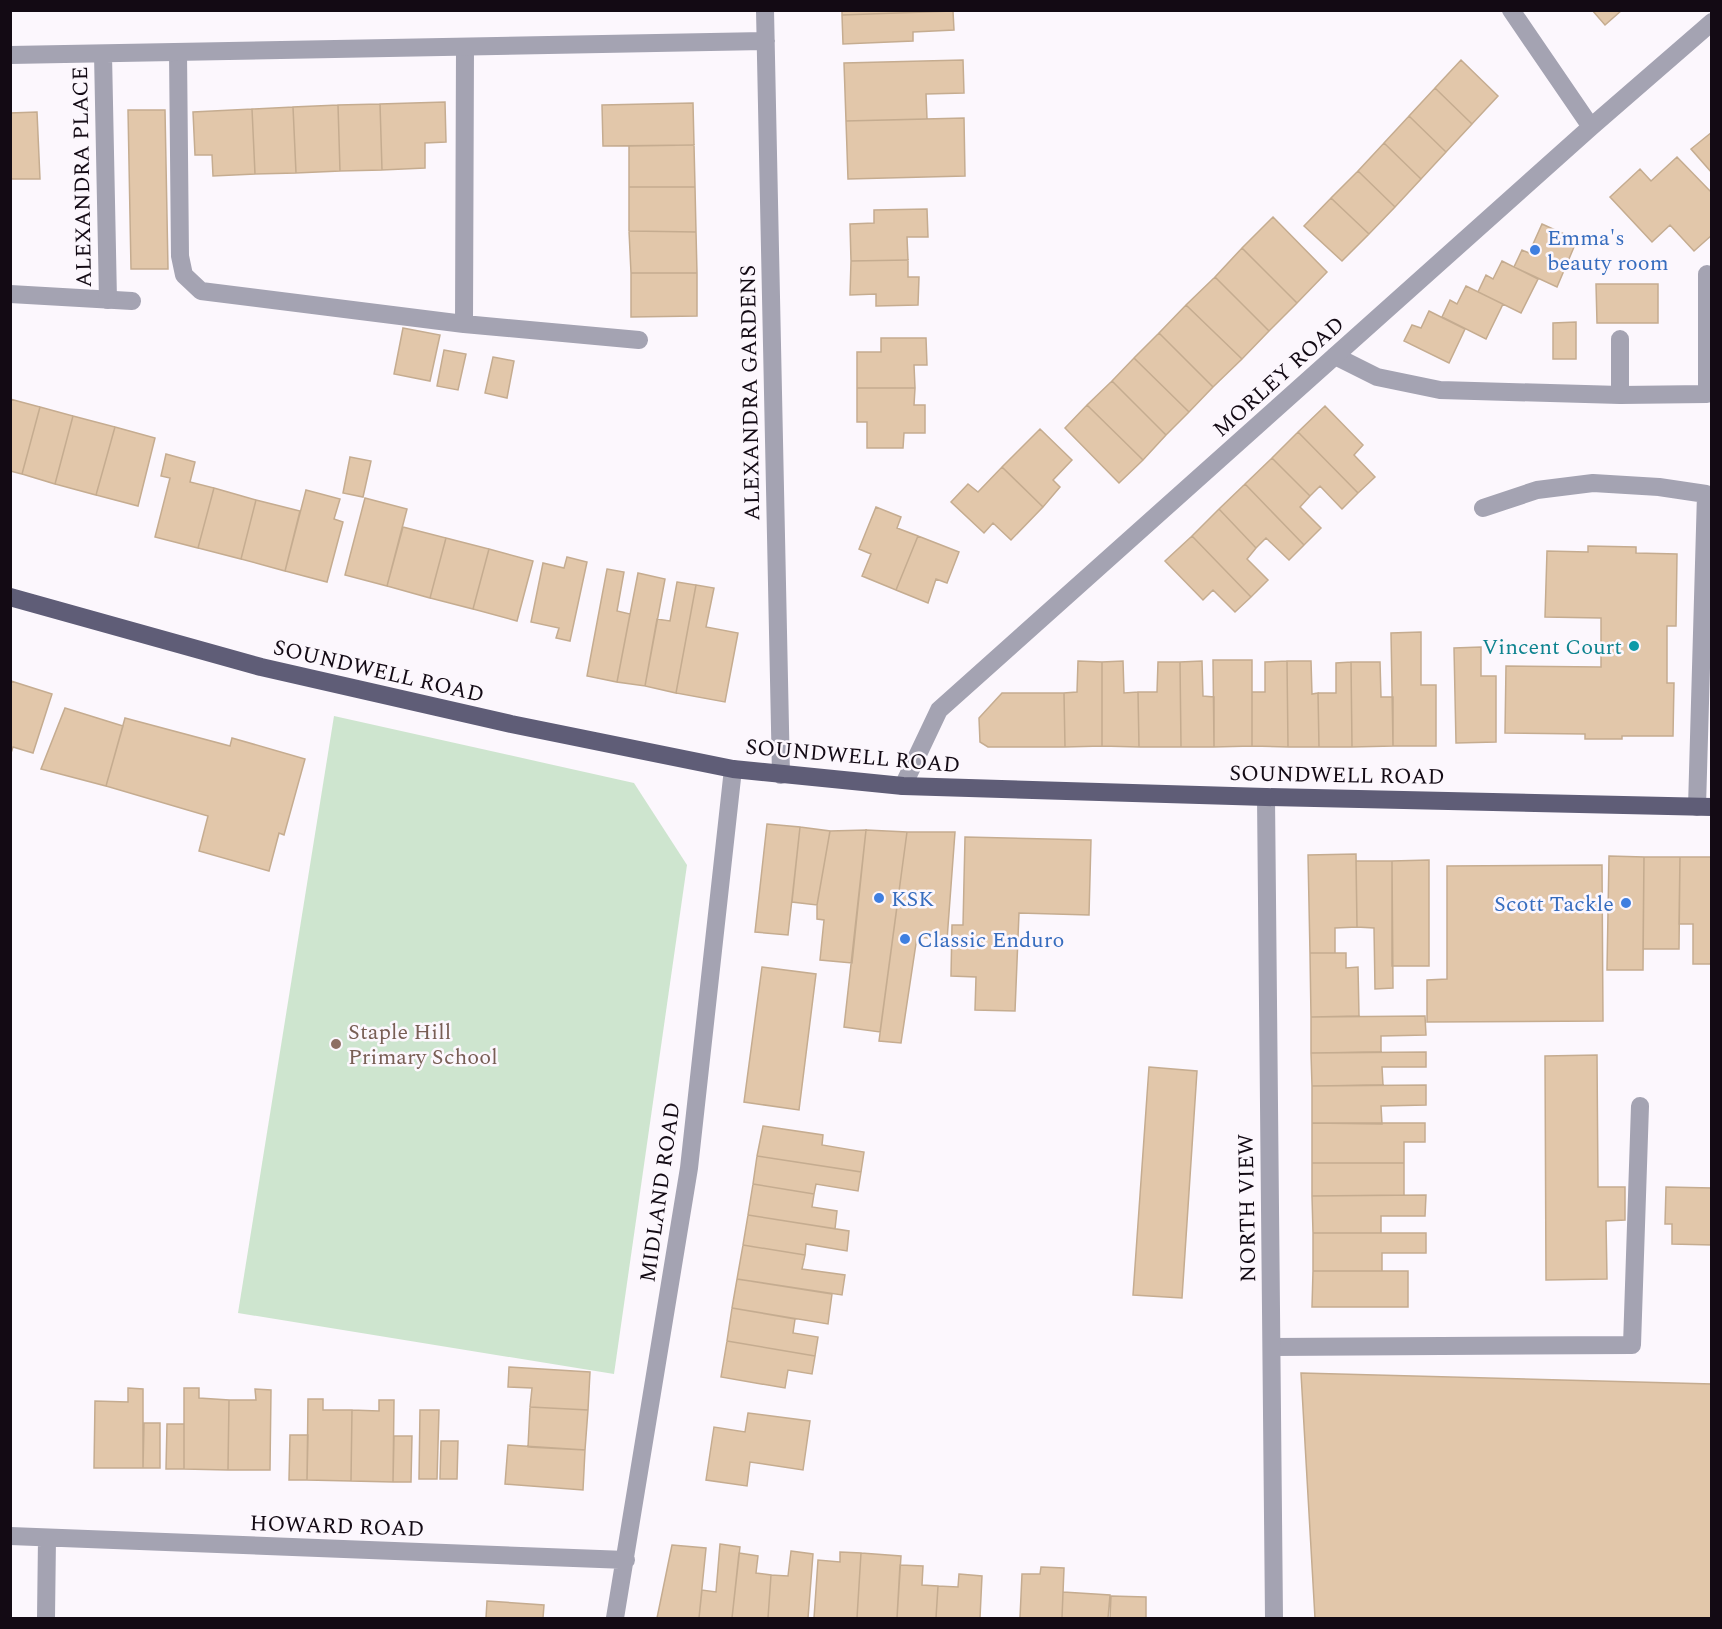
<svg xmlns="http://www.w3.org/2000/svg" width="1722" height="1629" font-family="Spectral,serif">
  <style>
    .green { fill: #cee5cf }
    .building { fill: #e2c7aa; stroke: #c5ac90; stroke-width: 1.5 }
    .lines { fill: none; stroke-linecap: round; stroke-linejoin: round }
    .lane { stroke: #a4a3b2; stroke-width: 18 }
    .street { stroke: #a4a3b2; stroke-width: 18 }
    .primary { stroke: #5f5d77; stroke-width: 18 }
    .shop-dot { fill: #3f7fe0; stroke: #fcf7fd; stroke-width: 2 }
    .culture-dot { fill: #0f9aa8; stroke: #fcf7fd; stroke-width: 2 }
    .education-dot { fill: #8d6e63; stroke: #fcf7fd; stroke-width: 2 }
    .labels { text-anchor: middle; stroke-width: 5; stroke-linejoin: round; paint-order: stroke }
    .street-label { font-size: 22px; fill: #130a14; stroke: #fcf7fd }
    .shop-label { font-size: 22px; fill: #366cbe; stroke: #fcf7fd; text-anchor: start }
    .culture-label { font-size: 22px; fill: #0d838f; stroke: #fcf7fd; text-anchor: end }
    .education-label { font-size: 22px; fill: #785e54; stroke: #fcf7fd; text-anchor: start }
  </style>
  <rect width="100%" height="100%" fill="#fcf7fd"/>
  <!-- green -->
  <path class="green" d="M334,716l300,67 53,82 -73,509 -376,-61z"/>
  <!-- building -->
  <path class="building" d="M842,10h111v1l-111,4z
    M1592,10h30l-17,15z
    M953,11l1,19 -41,2v9l-70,3 -1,-29z
    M963,60l1,33 -38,1 1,25 -81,2 -2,-58z
    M1461,60l37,36 -26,28 -37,-36z
    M1435,88l37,36 -26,28 -37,-36z
    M445,102l1,40 -21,1v25l-43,2 -2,-66z
    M693,103l1,42 -91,1 -1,-41z
    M380,104l2,66 -42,1 -2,-66z
    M338,105l2,66 -44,2 -3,-66z
    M293,107l3,66 -41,1 -3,-65z
    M252,109l3,65 -42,2 -1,-21h-17l-2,-43z
    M128,110h37l3,159h-37z
    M37,112l3,67h-30v-66z
    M1409,116l37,36 -25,27 -37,-36z
    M964,118l1,58 -117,3 -2,-58z
    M1712,132v41l-21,-24z
    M1384,143l37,36 -26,28 -37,-36z
    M694,145l1,42h-66v-41z
    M1677,157l35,36v42l-18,16 -24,-26 -18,17 -42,-45 30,-28 11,12z
    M1358,171l37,36 -26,27 -38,-36z
    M629,187h66l1,45 -67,-1z
    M1331,198l38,36 -27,27 -38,-35z
    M927,209l1,28h-21l1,23 -57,1 -1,-37 24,-1v-13z
    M1273,217l54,55 -30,31 -55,-55z
    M1542,224l35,16 -20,47 -43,-20 8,-17 7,3z
    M629,231l67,1 1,41h-66z
    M1242,248l55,55 -28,28 -54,-54z
    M908,260v17h11l-1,28 -42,1v-12l-26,1 1,-34z
    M1502,261l36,18 -17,34 -43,-21 8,-17 7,4z
    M631,273h66v43l-66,1z
    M1215,277l54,54 -27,28 -56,-54z
    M1596,284h62v39h-61z
    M1466,286l37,18 -17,35 -44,-22 8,-17 7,4z
    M1186,305l56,54 -29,28 -54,-54z
    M1429,311l36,18 -16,34 -45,-22 8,-16 9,3z
    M1576,322v37h-23v-36z
    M403,328l37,7 -10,46 -36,-7z
    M1159,333l54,54 -24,25 -55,-54z
    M881,338h45l1,27h-13l1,23h-58v-36h24z
    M444,350l22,4 -8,36 -21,-4z
    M493,357l21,4 -7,37 -22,-5z
    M1134,358l55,54 -23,23 -54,-54z
    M1112,381l54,54 -23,25 -56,-55z
    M857,388h58l-1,17h11v28h-21l-1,15h-36v-26h-10z
    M10,399l30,8 -18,67 -12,-3z
    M1087,405l56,55 -24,23 -54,-55z
    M1325,406l38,39 -9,10 21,22 -17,16 -60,-61z
    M40,407l33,9 -18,68 -33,-10z
    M73,416l42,11 -19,68 -41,-11z
    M115,427l40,11 -17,68 -42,-11z
    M1040,429l32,31 -19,20 7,7 -17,20 -41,-40z
    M1298,432l60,61 -16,16 -22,-23 -10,10 -38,-38z
    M166,454l29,8 -5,20 24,6 -16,60 -43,-11 15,-59 -9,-2z
    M350,457l21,4 -8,36 -20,-4z
    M1272,458l38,38 -10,11 21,21 -17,17 -59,-61z
    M1002,467l41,40 -32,33 -18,-17 -9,10 -33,-31 17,-18 10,8z
    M1245,484l59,61 -15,15 -23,-22 -10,10 -37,-39z
    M214,488l42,12 -15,59 -43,-11z
    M306,490l34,9 -6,20 9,3 -16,60 -42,-11z
    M365,498l42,11 -20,77 -42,-11z
    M256,500l44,11 -15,60 -44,-12z
    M876,507l25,10 -4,11 21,8 -22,54 -34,-14 9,-22 -12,-5z
    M1219,509l37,39 -9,11 21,21 -17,17 -59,-61z
    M403,527l43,11 -16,60 -43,-12z
    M918,536l41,16 -12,31 -11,-4 -8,24 -32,-13z
    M1192,536l59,61 -16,15 -22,-22 -10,10 -38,-39z
    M446,538l43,11 -16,60 -43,-11z
    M1588,546l48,1v6l41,1 -1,72h-9v57h7l-1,53h-51v3h-37v-5l-80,-1 1,-67 95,1v-49l-56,-1 2,-66 41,1z
    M489,549l44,12 -16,60 -44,-12z
    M567,557l20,5 -17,79 -14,-3 3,-10 -28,-6 12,-59 21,5z
    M607,569l17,3 -7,39 13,3 -13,68 -30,-6z
    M638,573l27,6 -20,107 -28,-4z
    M677,582l19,3 -20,108 -31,-7 12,-67 13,2z
    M696,585l18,3 -8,39 32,6 -13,69 -49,-9z
    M1421,632v53h15v61h-43l-2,-113z
    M1481,647v29h15v66l-40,1 -2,-95z
    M1213,660h39v86l-38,1z
    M1078,661l24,1v84l-37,1 -1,-54 13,-1z
    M1123,661l1,32 14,-1 1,55 -37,-1v-84z
    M1202,661l1,35 11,1v50h-33l-1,-85z
    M1287,661l1,86 -36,-1v-54h13v-30z
    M1287,661h24l1,33 6,-1 1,54h-31z
    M1158,662h22l1,85h-42l-1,-55h19z
    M1351,662h29l1,35h12v49l-41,1z
    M1351,662l1,85h-33l-1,-54h18v-30z
    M11,681l41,13 -19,59 -20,-6 -3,9z
    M1002,693h62l1,54h-77l-8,-5 -1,-24z
    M65,708l58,18 -17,60 -65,-17z
    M125,718l105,28 2,-8 73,21 -21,76 -5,-2 -10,38 -70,-20 9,-35 -102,-30z
    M767,824l33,3 -12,108 -33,-3z
    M800,827l30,4 -13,74 -25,-3z
    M866,830l-14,133 -32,-3 4,-40 -7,-1v-14l13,-74z
    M866,830l41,2 -27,200 -36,-5z
    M907,832h48l-8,108 -30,-3 -16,106 -22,-2z
    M965,837l126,3 -2,75 -70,-2 -4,98 -40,-1 1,-33 -25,-1 1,-51h11z
    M1356,854l1,73 -22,1v25h-25l-2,-98z
    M1609,856l35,1 -1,113h-36z
    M1644,857h36l-1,92h-36z
    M1680,857h32v107h-19v-40h-14z
    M1429,860v106h-37v-105z
    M1356,861h36l1,127 -18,1 -1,-61 -17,-1z
    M1602,865l1,156 -176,1v-42l20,-1v-113z
    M1310,953h36v15l12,-1 1,49 -48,1z
    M762,967l54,7 -17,136 -55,-8z
    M1425,1016l1,19 -45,1v16l-70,1v-36z
    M1426,1052v15h-44l1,18 -71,1 -1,-33z
    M1597,1055l1,132h27v33l-19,1 1,58 -61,1 -1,-224z
    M1149,1067l48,4 -15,227 -49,-3z
    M1426,1085v20l-45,1 1,18 -70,-1v-37z
    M1312,1123h113v19h-21v21h-92z
    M763,1126l60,9 -1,10 42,7 -3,20 -104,-16z
    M757,1156l104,16 -3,19 -42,-7 -2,10 -61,-10z
    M1312,1163h92v32l-92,1z
    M753,1184l61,10 -2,13 25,4 -2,18 -87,-14z
    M1666,1187l46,1v57l-40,-1v-20h-7z
    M1426,1195l-1,21h-44v17h-68l-1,-37z
    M748,1215l101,16 -2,20 -41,-7 -1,11 -62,-10z
    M1313,1233h113v20h-44v18h-69z
    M743,1245l62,10 -3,14 43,6 -3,20 -105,-16z
    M1313,1271h95v36h-96z
    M737,1279l95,15 -4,30 -96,-16z
    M732,1308l63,11 -2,14 25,4 -3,19 -88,-15z
    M727,1341l88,15 -3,18 -24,-4 -3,18 -64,-11z
    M509,1367l81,5 -2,38 -58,-3 2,-19 -24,-1z
    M1301,1373l411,11v234h-397z
    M128,1388l15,1v79h-49l1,-67 33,1z
    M184,1388h15v10l30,2 -1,70 -44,-1z
    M255,1389l16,1 -1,80h-42l1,-70h27z
    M308,1399h15v11h29l-1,71 -44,-1z
    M379,1400h15l-1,82 -42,-1 1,-71 27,1z
    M530,1407l58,3 -3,40 -57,-3z
    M420,1410h19l-2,69h-18z
    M748,1413l62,8 -7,49 -53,-8 -3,24 -41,-6 8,-53 31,5z
    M144,1423h16v45h-17z
    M167,1424h17v45h-18z
    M290,1435h18l-1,45h-18z
    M394,1436h18l-1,46h-18z
    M441,1441h17l-1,38h-17z
    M508,1445l77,5 -2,40 -78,-6z
    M720,1544l20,3 -8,71h-33l3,-28 14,2z
    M672,1545l34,3 -7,70h-42z
    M791,1551l22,3 -5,64h-40l3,-43 17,1z
    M840,1552l21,1 -4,65h-43l4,-58 22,2z
    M739,1553l19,3 -2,17 15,2 -3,43h-36z
    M861,1553l40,3 -4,62h-40z
    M900,1565l23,1 -1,19 16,1 -2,32h-39z
    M1041,1567l23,1 -2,50h-42l2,-44h18z
    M959,1574l23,2 -2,42h-44l2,-32 20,1z
    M1063,1592l47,3 -2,23h-46z
    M1111,1596l35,1v21h-36z
    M487,1601l57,4 -1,13h-57z"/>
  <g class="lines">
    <!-- lane -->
    <path class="lane" d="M178,52l2,204 4,19 17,16 263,33 1,-277
      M10,294l122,7
      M464,324l175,16
      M1335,356l42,21 63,13 180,5v-56
      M1620,395l87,-1v-120
      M1483,508l54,-18 56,-7 66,4 47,7 -9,313
      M1272,1347l360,-2 8,-239"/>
    <!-- street -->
    <path class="street" d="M765,10l16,765
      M1511,10l80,117
      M103,54l5,246
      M10,55l756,-14
      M903,786l36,-76 652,-583 121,-105
      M1266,797l8,821
      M10,1536l616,24
      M46,1618l1,-80
      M615,1618l74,-450 44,-399"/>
    <!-- primary -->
    <path class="primary" d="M10,597l251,70 250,57 222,45 170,17 363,11 446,10"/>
  </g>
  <!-- markers -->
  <g class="shop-dot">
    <circle cx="1535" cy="250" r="6"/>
    <circle cx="879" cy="898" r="6"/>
    <circle cx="1626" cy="903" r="6"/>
    <circle cx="905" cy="939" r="6"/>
  </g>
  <circle class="culture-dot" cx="1634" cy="646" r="6"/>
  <circle class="education-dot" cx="336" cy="1044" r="6"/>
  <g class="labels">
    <!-- street labels -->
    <g class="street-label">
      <text transform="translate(81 177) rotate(-91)" y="8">ALEXANDRA PLACE</text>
      <text transform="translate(1278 376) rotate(-42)" y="8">MORLEY ROAD</text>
      <text transform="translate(749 393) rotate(-91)" y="8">ALEXANDRA GARDENS</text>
      <text transform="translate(379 670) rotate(13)" y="8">SOUNDWELL ROAD</text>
      <text transform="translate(853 755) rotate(5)" y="8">SOUNDWELL ROAD</text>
      <text transform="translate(1337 774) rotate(1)" y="8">SOUNDWELL ROAD</text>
      <text transform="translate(659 1192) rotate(-82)" y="8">MIDLAND ROAD</text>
      <text transform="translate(1246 1208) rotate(-91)" y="8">NORTH VIEW</text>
      <text transform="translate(337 1525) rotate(2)" y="8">HOWARD ROAD</text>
    </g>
    <!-- shop labels -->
    <g class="shop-label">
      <text x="1547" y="245">Emma's<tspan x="1547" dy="25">beauty room</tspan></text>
      <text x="891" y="906">KSK</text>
      <text x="1614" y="911" text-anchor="end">Scott Tackle</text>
      <text x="917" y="947">Classic Enduro</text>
    </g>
    <!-- culture labels -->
    <g class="culture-label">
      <text x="1622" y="654">Vincent Court</text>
    </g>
    <!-- education labels -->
    <g class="education-label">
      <text x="348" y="1039">Staple Hill<tspan x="348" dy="25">Primary School</tspan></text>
    </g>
  </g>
  <!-- border -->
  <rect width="1722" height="1629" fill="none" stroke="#130a14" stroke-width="24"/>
</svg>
